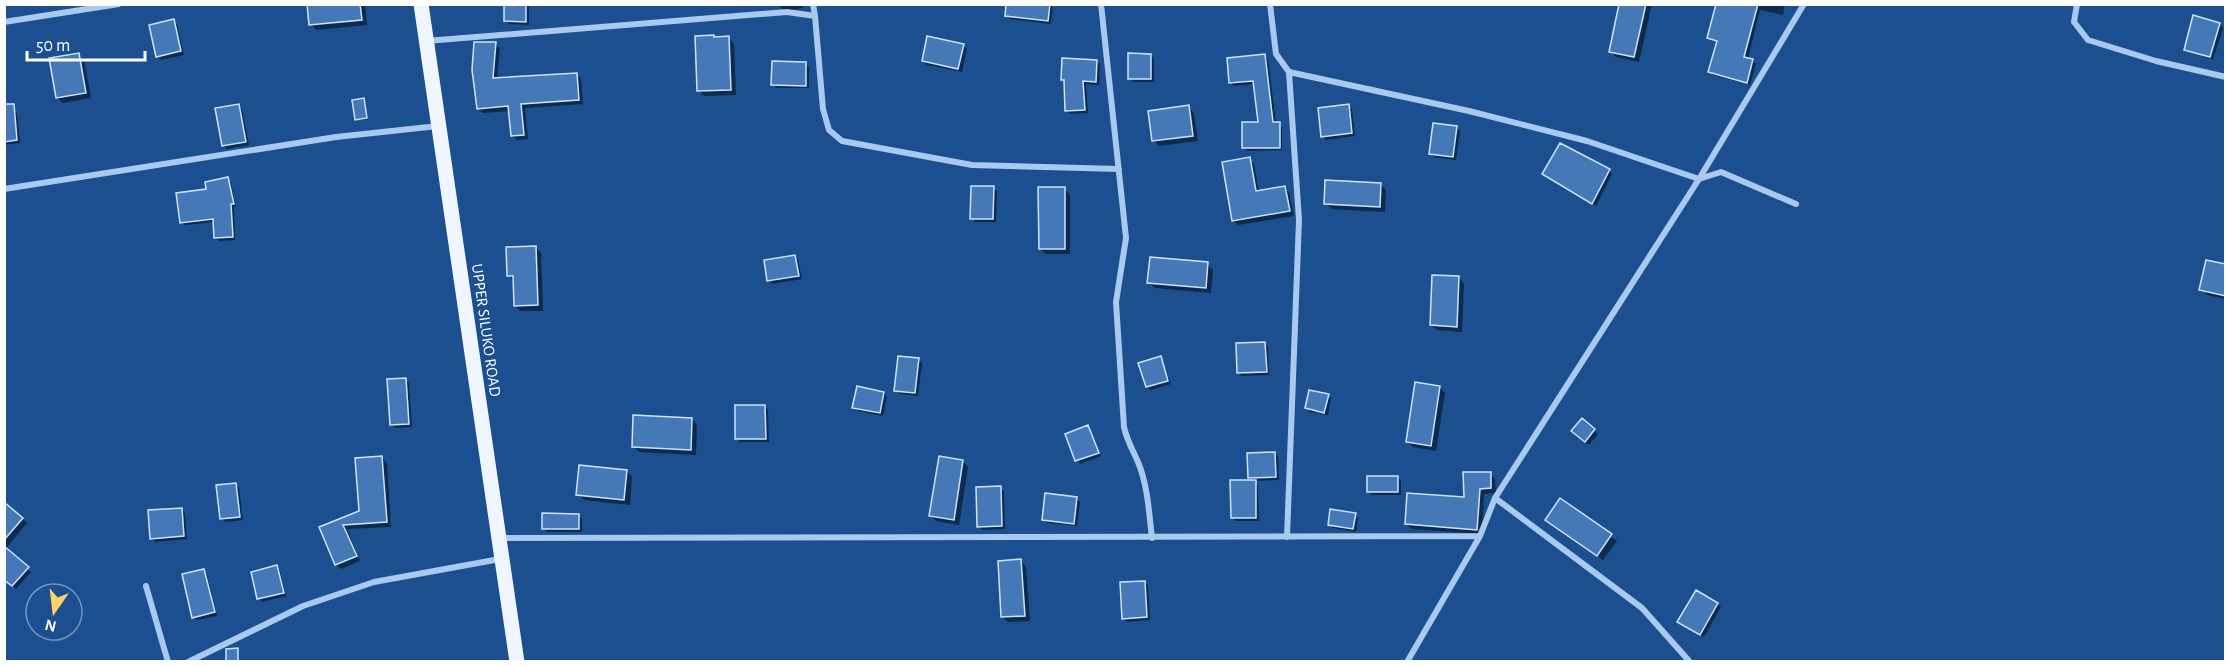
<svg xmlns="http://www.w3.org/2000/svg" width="2230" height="666" font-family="'Alegreya Sans',sans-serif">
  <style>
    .shadow { fill: #0007 }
    .building { fill: #4478b7; stroke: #cfe3fa; stroke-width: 1.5 }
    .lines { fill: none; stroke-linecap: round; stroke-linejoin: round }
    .minor { stroke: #a9c9ee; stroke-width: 6 }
    .primary { stroke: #f0f6ff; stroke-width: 15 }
    .labels { text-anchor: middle; stroke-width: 6; stroke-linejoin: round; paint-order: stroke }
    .street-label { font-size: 16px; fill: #fff; stroke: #1b4f8f }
  </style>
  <rect width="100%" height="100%" fill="#1b4f8f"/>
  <!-- shadow -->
  <path class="shadow" d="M4,4h16l-16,3z
    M309,4h56l2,21 -51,5 -5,-6z
    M506,4h23v21l-20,-1 -4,-4z
    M778,4h25v4l-19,3z
    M1008,4h45l-2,20 -41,-5 -3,-4z
    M1621,4h31l-13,58 -23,-5 -6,-6z
    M1743,4h42l-2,11 -23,-5 -12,49 8,5 -6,21 -37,-10 -3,-4 8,-28 -9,-5z
    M174,21l3,3 7,31 -23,5 -3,-4z
    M2219,24l4,4 -10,32 -28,-11z
    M728,38l6,6 2,51 -32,1 -5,-6z
    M495,44l5,4 -3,31 79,-5 5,5 2,25 -58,4 3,31 -11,1 -5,-4 -2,-25 -27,2 -5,-4z
    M963,45l4,4 -5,23 -35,-7 -4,-4z
    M78,55l6,5 7,38 -28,5 -6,-5z
    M1151,55l3,4v23h-21l-4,-4z
    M1265,56l3,3 8,64 6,4v23l-35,1 -3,-4 16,-23 -5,-40 -21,2 -3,-3z
    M1097,61l3,4 -1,20 -13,-1 2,29 -18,1 -3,-3 -2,-29 -2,-2z
    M805,63l4,4v21h-33l-3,-4z
    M364,99l4,20 -11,1 -1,-1z
    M239,106l3,3 7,36 -22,4 -4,-4z
    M1348,106l4,3 3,27 -29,4 -3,-4z
    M1189,107l5,6 4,28 -39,5 -5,-6z
    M13,110l4,3 3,30 -16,2v-34z
    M1457,128l3,3 -4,29 -22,-3 -3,-3z
    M1249,159l5,5 5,28 26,-5 4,5 5,24 -56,9 -5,-5z
    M1609,170l3,4 -16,32 -52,-32z
    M228,179l3,4 5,24h-2l1,33 -16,1 -4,-4v-15l-30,3 -4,-3 27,-31z
    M1381,185l5,5 -1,22 -53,-3 -6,-5z
    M993,188l4,3 -1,31h-21l-3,-4z
    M1064,189l6,5v60h-24l-6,-5z
    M535,247l6,6 2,58h-22l-6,-5 -1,-25 -5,-6z
    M795,256l3,4 4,19 -30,5 -3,-4z
    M1207,264l6,6 -2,23 -56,-5 -6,-6z
    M2226,266v33l-19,-4 -6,-6z
    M1459,278l5,6 -2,48 -25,-2 -6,-5z
    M1265,344l3,3 1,28 -27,1 -4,-3z
    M1160,358l11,26 -20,6 -4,-3z
    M918,359l4,4 -4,33 -18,-2 -4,-4z
    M405,380l4,3 3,44 -17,1 -3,-3z
    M1440,387l5,6 -9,58 -23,-4 -6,-6z
    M884,393l3,4 -4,19 -25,-5 -4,-4z
    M1328,396l3,3 -3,16 -18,-3 -3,-4z
    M765,406l3,4 1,32h-29l-3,-4z
    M692,419l5,6 -1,30 -57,-3 -5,-5z
    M1582,420l16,14 -9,11 -12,-10z
    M1088,427l13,29 -21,8 -13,-29z
    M1275,453l3,4 1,23 -25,1 4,4 1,36h-23l-4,-3 22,-36 -5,-5z
    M382,458l5,5 4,64 -44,2 13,32 -19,8 -5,-4 -15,-37 39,-16z
    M963,461l5,6 -9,58 -23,-4 -5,-5z
    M627,471l5,6 -2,28 -46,-5 -6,-6z
    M1490,473l5,6 1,14 -12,1 -2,40 -70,-5 -6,-5 60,-25z
    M1397,477l4,4v14h-29l-3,-3z
    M236,485l3,3 4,32 -18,2 -4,-4z
    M1000,488l4,3 1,38 -23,1 -4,-4z
    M1077,499l3,3 -3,24 -30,-3 -3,-4z
    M1560,500l57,41 -14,19 -56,-40z
    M4,504l23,19 -21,25 -2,-1z
    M181,509l4,4 2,26 -32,3 -4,-4z
    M578,515l4,4v13h-35l-4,-4z
    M1355,515l3,3 -2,14 -23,-4 -4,-3z
    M8,551l23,21 -15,17 -12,-11z
    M1021,561l5,6 4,54 -22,1 -6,-5z
    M276,567l4,4 6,25 -24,6 -3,-4z
    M204,571l3,3 10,42 -20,4 -4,-3z
    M1145,582l3,4 2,34 -23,2 -4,-4z
    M1717,604l4,3 -17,30 -25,-15z"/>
  <!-- building -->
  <path class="building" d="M307,4h53l2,16 -53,5z
    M504,4h22v18l-22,-1z
    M1006,4h44l-2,17 -43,-5z
    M1619,4h27l-12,53 -25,-5z
    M1716,4h42l-14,53 9,2 -6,24 -39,-11 9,-31 -10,-3z
    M2193,15l27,8 -10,34 -26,-7z
    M174,19l7,32 -25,6 -7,-32z
    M714,35v2l15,-1 2,54 -34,1 -2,-55z
    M927,36l37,8 -6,25 -36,-8z
    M474,42h22l-3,36 84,-5 2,27 -58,4 3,31 -13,1 -3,-30 -31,3 -5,-39z
    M79,53l7,40 -30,5 -7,-40z
    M1128,53l23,1v25h-23z
    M1265,54l8,68h7v26h-38v-26h16l-5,-41 -24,2 -2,-25z
    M1062,58l35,2 -1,22 -13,-1 2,29 -20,1 -1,-31h-3z
    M772,61l34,1v24l-35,-1z
    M364,98l3,20 -12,2 -3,-20z
    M4,104h10l3,36 -13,2z
    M239,104l7,38 -24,4 -7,-38z
    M1349,104l3,29 -31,4 -3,-29z
    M1189,105l4,31 -41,5 -4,-30z
    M1433,123l24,3 -4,31 -24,-3z
    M1560,143l50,26 -18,35 -50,-30z
    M1250,157l6,34 29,-5 5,25 -58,10 -10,-59z
    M228,177l6,27h-3l2,33 -19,1 -1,-19 -33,4 -4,-30 30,-4 -1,-7z
    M1325,180l56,3 -1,24 -56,-3z
    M971,186h23l-1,33h-23z
    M1038,187h27v62h-26z
    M536,246l2,59 -24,1 -1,-30h-6l-1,-29z
    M795,255l4,21 -32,5 -3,-21z
    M1150,257l58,5 -2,26 -59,-5z
    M2206,260l20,4v32l-27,-6z
    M1432,275l27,1 -2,51 -27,-2z
    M1265,342l2,30 -30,1 -1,-30z
    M898,356l21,2 -4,35 -21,-2z
    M1161,356l7,25 -22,6 -8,-24z
    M406,378l3,46 -19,1 -3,-46z
    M1415,382l25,4 -9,60 -25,-4z
    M857,386l27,6 -4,21 -28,-5z
    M1309,390l20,4 -5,19 -19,-5z
    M735,405h30l1,34h-31z
    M633,415l59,3 -1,32 -59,-3z
    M1582,418l13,11 -10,13 -14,-11z
    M1088,425l11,28 -24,8 -10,-27z
    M1275,452l1,25 -28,1 -1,-25z
    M382,456l5,66 -44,3 14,31 -22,9 -16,-38 40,-16 -4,-53z
    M939,456l24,4 -9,60 -25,-4z
    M579,465l48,5 -3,30 -48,-5z
    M1463,472h28v16l-11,1 -3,41 -72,-6 2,-31 57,4z
    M1367,476h31v16h-31z
    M1230,480h26v38h-25z
    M236,483l4,34 -20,2 -4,-34z
    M1001,486l1,40 -25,1 -1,-40z
    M1045,493l32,4 -3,27 -32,-4z
    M1560,498l52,36 -15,22 -52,-36z
    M4,502l19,16 -19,22z
    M182,508l2,28 -34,3 -2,-29z
    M1330,509l26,4 -3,16 -25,-4z
    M542,513l37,1v15h-37z
    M4,546l25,21 -17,19 -8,-6z
    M1021,559l4,57 -24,1 -3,-56z
    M277,565l7,28 -27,6 -6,-27z
    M204,569l11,43 -23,6 -10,-44z
    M1145,581l2,36 -25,2 -2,-37z
    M1696,590l22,13 -18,32 -23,-13z
    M238,648v14h-12v-13z"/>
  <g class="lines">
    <!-- minor -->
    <path class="minor" d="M813,4l2,12
      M1101,4l25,234 -10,64 8,125c3,14 9,23 14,35 10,24 11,52 14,76
      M1270,4l6,50 13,18 180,39 118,30 112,38 22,-7 75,32
      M2077,4l-3,18 14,18 68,21 70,16
      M4,22l115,-18
      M426,41l361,-29 28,4 8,93 6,21 13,11 130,24 147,4
      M4,189l332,-52 102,-11
      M1495,498l147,110 48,54
      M1287,537l12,-317 -10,-148
      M499,538l981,-2
      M146,586l22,76
      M188,662l115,-56 71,-24 126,-23
      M1407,662l73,-126 15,-38 204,-319 105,-175"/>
    <!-- primary -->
    <path class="primary" d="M421,4l96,658"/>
  </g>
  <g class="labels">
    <!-- street labels -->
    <g class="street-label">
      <text transform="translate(487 330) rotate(82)" y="6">UPPER SILUKO ROAD</text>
    </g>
  </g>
  <!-- border -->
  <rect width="2230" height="666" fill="none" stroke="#ffffff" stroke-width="12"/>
  <!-- north arrow -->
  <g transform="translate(54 612) rotate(194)"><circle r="28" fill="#1b4f8f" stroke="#7695bc" stroke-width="1.5"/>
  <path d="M0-4.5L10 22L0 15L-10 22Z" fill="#ffd166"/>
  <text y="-9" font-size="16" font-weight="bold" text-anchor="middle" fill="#ffffff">N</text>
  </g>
  <!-- scale -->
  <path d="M27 51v9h118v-9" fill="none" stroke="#ffffff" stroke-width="3"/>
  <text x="36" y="51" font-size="18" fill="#ffffff" stroke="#1b4f8f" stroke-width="4.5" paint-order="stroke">50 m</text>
</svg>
